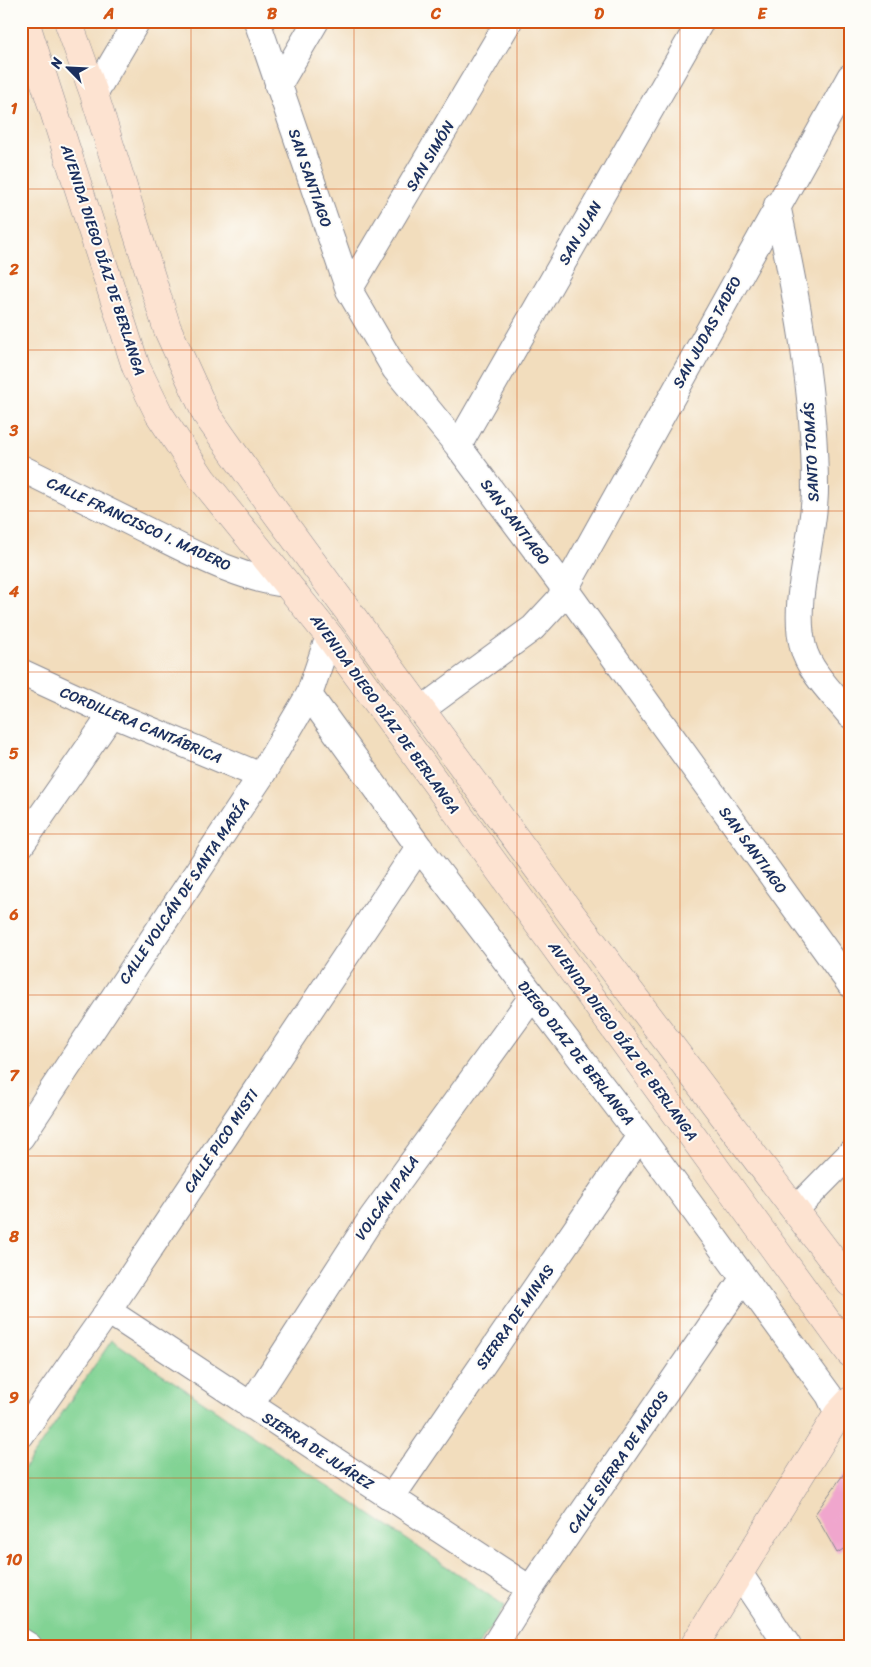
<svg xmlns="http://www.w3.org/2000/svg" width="871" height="1667" font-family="Sriracha,sans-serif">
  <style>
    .green { fill: #82d394; stroke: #4e8179 }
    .building { fill: #f0a6cd }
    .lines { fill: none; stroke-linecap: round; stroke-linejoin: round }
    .street-casing { stroke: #86868e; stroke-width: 28 }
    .secondary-casing { stroke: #86868e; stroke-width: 29 }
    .street { stroke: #fff; stroke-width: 26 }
    .secondary { stroke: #fde3d1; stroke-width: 28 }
    .grid { fill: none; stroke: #d45514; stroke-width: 1; stroke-opacity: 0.55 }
    .labels { text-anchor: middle; stroke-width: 4; stroke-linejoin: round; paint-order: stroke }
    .street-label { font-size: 15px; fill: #1b2f5e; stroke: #fdfcf7 }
    .neatline { fill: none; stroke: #d45514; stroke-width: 2 }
    .grid-label { font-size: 16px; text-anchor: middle; font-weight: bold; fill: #d45514 }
  </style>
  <rect width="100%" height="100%" fill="#fdfcf7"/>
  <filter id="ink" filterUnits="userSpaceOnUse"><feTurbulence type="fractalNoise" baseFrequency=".02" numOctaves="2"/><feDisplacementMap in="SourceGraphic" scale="10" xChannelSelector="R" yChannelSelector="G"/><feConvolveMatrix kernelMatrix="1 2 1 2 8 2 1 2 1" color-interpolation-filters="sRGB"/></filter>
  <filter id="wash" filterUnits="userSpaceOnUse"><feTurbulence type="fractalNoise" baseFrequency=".0096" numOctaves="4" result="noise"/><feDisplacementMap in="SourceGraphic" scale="20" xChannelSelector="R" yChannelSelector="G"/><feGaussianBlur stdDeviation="1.12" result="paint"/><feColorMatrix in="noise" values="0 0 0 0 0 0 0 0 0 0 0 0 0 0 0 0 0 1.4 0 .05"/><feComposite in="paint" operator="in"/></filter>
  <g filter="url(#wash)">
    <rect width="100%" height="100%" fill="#f2ddbd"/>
    <!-- green -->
    <path class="green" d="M112,1340l393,266 -27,40h-428l-29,-19v-154z"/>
    <g id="blocks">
      <!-- building -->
      <path class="building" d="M850,1465v80l-13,8 -22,-39z"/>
    </g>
  </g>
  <g filter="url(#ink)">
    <use href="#blocks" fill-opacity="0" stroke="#86868e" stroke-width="1"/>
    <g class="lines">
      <!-- street casing -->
      <g class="street-casing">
        <path id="street" d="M257,21l92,269 46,79 63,77 107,143 285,395
          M278,86l38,-65
          M94,94l43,-73
          M777,205c20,93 38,189 38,284 0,51 -24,109 -12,158 6,25 32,49 47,68
          M349,290l160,-269
          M458,446l243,-425
          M21,468c43,21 85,42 127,63 43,21 91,48 139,53
          M21,672l91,42 149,62
          M309,695l110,152 221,289 189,259 9,19
          M421,710l112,-82 26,-28 291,-523
          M21,845l91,-131
          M21,1137l240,-361 48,-81 20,-59
          M795,1210l55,-56
          M108,1311l422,278
          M250,1406l121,-187 161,-222
          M21,1435l87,-124 311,-464
          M391,1498l249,-362
          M739,1573l49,73
          M21,1641l8,5
          M494,1646l36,-57 213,-310"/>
      </g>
      <!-- secondary casing -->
      <g class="secondary-casing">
        <path id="secondary" d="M25,21l111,346 23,47 43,65 127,157 521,717
          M68,21l26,73 73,234 39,86 62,88 301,409 281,372
          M694,1646l144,-232 12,-13"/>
      </g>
      <!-- street -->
      <use href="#street" class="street"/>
      <!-- secondary -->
      <use href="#secondary" class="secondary"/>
    </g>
  </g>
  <!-- grid -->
  <path class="grid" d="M191,21v1625M354,21v1625M517,21v1625M680,21v1625M21,189h829M21,350h829M21,511h829M21,672h829M21,834h829M21,995h829M21,1156h829M21,1317h829M21,1478h829"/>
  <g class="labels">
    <!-- street labels -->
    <g class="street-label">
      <text transform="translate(430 156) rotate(-59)" y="5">SAN SIMÓN</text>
      <text transform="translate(310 178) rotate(71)" y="5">SAN SANTIAGO</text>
      <text transform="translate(580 233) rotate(-60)" y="5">SAN JUAN</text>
      <text transform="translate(103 260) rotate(72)" y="5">AVENIDA DIEGO DÍAZ DE BERLANGA</text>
      <text transform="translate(707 332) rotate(-61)" y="5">SAN JUDAS TADEO</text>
      <text transform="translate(811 452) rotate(-93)" y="5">SANTO TOMÁS</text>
      <text transform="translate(515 522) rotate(53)" y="5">SAN SANTIAGO</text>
      <text transform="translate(139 524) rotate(25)" y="5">CALLE FRANCISCO I. MADERO</text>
      <text transform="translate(385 714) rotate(54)" y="5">AVENIDA DIEGO DÍAZ DE BERLANGA</text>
      <text transform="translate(141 725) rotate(23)" y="5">CORDILLERA CANTÁBRICA</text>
      <text transform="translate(753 850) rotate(54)" y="5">SAN SANTIAGO</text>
      <text transform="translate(184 891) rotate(-56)" y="5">CALLE VOLCÁN DE SANTA MARÍA</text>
      <text transform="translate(623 1041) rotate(54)" y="5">AVENIDA DIEGO DÍAZ DE BERLANGA</text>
      <text transform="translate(576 1053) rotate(52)" y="5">DIEGO DIAZ DE BERLANGA</text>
      <text transform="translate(221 1141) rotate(-56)" y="5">CALLE PICO MISTI</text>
      <text transform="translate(387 1198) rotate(-55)" y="5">VOLCÁN IPALA</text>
      <text transform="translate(515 1317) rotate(-55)" y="5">SIERRA DE MINAS</text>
      <text transform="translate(318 1451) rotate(33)" y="5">SIERRA DE JUÁREZ</text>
      <text transform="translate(618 1462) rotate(-56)" y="5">CALLE SIERRA DE MICOS</text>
    </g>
  </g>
  <!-- margin -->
  <rect width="871" height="1667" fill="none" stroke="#fdfcf7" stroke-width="55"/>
  <!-- north arrow -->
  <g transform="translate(68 68) rotate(294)" stroke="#fdfcf7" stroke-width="4" paint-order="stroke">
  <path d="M0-4L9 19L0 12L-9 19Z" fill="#1b2f5e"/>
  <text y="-8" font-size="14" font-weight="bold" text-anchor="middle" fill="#1b2f5e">N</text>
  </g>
  <rect x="28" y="28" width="816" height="1612" class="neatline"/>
  <g class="grid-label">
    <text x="109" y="19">A</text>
    <text x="272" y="19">B</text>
    <text x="436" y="19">C</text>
    <text x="599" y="19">D</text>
    <text x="762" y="19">E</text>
    <text x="14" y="114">1</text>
    <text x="14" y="275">2</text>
    <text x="14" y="436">3</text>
    <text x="14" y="597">4</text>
    <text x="14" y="759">5</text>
    <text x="14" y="920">6</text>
    <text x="14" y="1081">7</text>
    <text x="14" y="1242">8</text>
    <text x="14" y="1403">9</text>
    <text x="14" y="1565">10</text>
  </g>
</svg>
